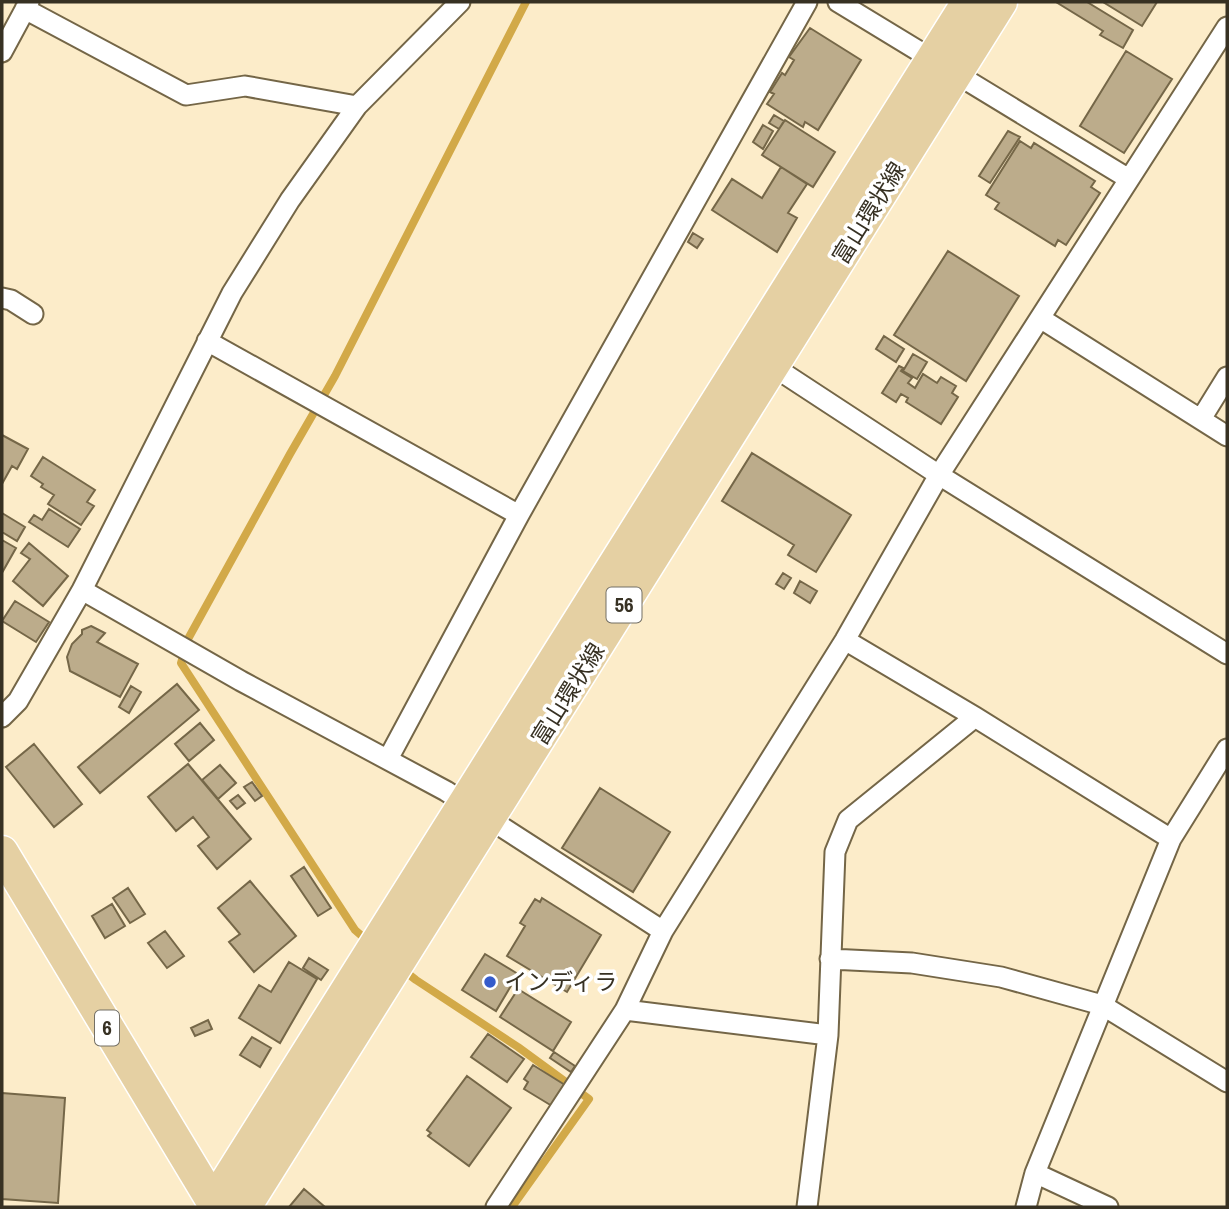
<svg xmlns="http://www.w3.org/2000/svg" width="1229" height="1209" font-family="'Archivo Narrow','Noto Sans JP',sans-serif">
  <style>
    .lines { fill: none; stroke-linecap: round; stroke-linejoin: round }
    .stream { stroke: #d2a948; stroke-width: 8 }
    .building { fill: #bcac8b; stroke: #756748; stroke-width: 2 }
    .street-casing { stroke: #746647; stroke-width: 23 }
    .primary-casing { stroke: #fff; stroke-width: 35 }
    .street { stroke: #fff; stroke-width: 19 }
    .primary { stroke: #e5d0a3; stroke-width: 32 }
    .poi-dot { fill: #355bcb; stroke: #fff; stroke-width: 2.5 }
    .labels { text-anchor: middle; stroke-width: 7; stroke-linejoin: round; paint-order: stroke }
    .shield { fill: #fff; stroke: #736f65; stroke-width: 2 }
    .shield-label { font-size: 21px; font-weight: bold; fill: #373123 }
    .street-label { font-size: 23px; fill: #373123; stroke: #fff }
    .poi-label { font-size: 23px; fill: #373123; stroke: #fff; text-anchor: start }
  </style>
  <rect width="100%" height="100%" fill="#fcecc9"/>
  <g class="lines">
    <!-- stream -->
    <path class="stream" d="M370,943l-15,-13 -174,-267 7,-24 102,-185 45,-78 191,-374
      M402,969l14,11 102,67 71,52 -77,108"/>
  </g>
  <!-- building -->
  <path class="building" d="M1056,2h31l46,28 -10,18 -23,-13 3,-4z
    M1103,2h54l-15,24z
    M810,28l51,32 -43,70 -13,-8 -2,5 -36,-23 7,-10 -4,-2 12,-19 3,2 9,-15 -5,-3z
    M1126,51l46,28 -48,74 -44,-27z
    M774,115l10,6 -5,8 -10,-6z
    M785,120l50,32 -22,35 -51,-32z
    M763,125l10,6 -10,18 -10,-7z
    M1008,131l12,6 -30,46 -11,-7z
    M1020,141l11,7 3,-5 61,38 -4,6 9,6 -34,52 -8,-5 -3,6 -60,-37 4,-6 -13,-8z
    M781,167l26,17 -19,29 9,5 -20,34 -65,-42 20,-31 30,19z
    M693,233l10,6 -6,9 -9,-6z
    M948,251l71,45 -53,85 -72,-46z
    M884,336l20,13 -8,13 -20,-13z
    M913,354l14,8 -10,17 -14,-8z
    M899,366l4,2 -2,3 11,7 -4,5 7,5 8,-14 14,9 4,-6 15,9 -4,7 6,4 -17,27 -35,-22 2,-4 -7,-4 -5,8 -14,-9z
    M2,435l26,14 -11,20 -5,-3 -10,18z
    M752,453l99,62 -35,57 -28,-17 6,-10 -72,-44z
    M43,457l52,33 -8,12 7,4 -13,19 -33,-21 6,-9 -13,-8 2,-3 -12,-8z
    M49,509l31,20 -12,18 -39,-25 5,-7 8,5z
    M2,513l23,14 -8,14 -15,-9z
    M2,540l14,8 -13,23 -1,-1z
    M29,543l39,33 -25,30 -30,-25 17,-22 -9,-6z
    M783,573l8,5 -7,11 -8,-5z
    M800,581l17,10 -7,12 -16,-10z
    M15,601l34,21 -13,20 -34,-21z
    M91,626l14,7 -8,9 41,22 -18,33 -50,-26 -3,-14 5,-13 10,-10v-4z
    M177,684l22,26 -99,83 -22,-26z
    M131,686l10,6 -12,21 -10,-6z
    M200,723l14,17 -25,21 -14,-17z
    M34,744l48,60 -28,23 -48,-60z
    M188,764l63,75 -34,30 -19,-23 11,-9 -16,-20 -17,14 -28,-34z
    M220,765l16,18 -18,16 -16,-19z
    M252,782l10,14 -7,5 -11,-14z
    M600,788l70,44 -37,60 -71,-44z
    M238,795l7,8 -8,6 -7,-8z
    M304,867l27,41 -13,8 -27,-40z
    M250,881l46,55 -42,36 -25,-30 11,-8 -22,-26z
    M128,888l17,26 -15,9 -17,-25z
    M542,898l59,37 -34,57 -60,-36 18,-30 -5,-3 15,-24 5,3z
    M112,904l13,22 -20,12 -13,-22z
    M165,931l19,25 -17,12 -19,-25z
    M485,954l33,20 -22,37 -34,-21z
    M309,958l19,12 -7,10 -18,-12z
    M289,962l28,17 -37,64 -41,-25 20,-33 12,7z
    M518,989l53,33 -18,29 -53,-34z
    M208,1020l4,9 -17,7 -4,-8z
    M488,1034l36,25 -17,23 -36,-25z
    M252,1037l19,11 -11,19 -20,-12z
    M554,1052l21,14 -4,6 -21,-14z
    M533,1065l32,20 -13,21 -28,-17 4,-7 -4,-3z
    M467,1076l44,32 -42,58 -41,-30 3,-3 -4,-3z
    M2,1093l63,5 -7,105 -56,-4z
    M304,1189l21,18h-36z"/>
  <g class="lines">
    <!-- street casing -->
    <g class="street-casing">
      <path id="street" d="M838,2l291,177
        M25,9l161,86 59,-9 112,20
        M2,52l27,-50
        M2,298l9,2 22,14
        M1040,318l187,118
        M207,341l312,174
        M765,361l174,114 288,179
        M1201,419l26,-42
        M82,590l159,91 205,110 217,140
        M845,640l130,77 196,122
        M2,717l16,-16 64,-111 150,-297 58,-93 67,-94 103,-104
        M388,759l131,-244 288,-513
        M830,959l82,4 89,14 101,28 125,77
        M625,1010l203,25
        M1035,1173l73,34
        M496,1207l129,-197 38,-79 182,-291 94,-165 288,-448
        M807,1207l21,-172 7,-183 13,-32 127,-103
        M1026,1207l9,-34 136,-334 56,-90"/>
    </g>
    <!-- primary casing -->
    <g class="primary-casing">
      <path id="primary" d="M2,852l214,355
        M213,1203l755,-1201
        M245,1207l756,-1205"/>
    </g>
    <!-- street -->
    <use href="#street" class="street"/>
    <!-- primary -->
    <use href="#primary" class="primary"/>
  </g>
  <!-- markers -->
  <circle class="poi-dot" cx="490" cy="982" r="7"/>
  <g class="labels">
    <!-- shield labels -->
    <g class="shield">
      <rect x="606.5" y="587.5" width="35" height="35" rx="5"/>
      <rect x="95" y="1010.5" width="24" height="35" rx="5"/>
    </g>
    <g class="shield-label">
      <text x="624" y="612">56</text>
      <text x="107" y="1035">6</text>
    </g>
    <!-- street labels -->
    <g class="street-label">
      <text transform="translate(869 213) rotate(-58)" y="8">富山環状線</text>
      <text transform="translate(568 694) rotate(-58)" y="8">富山環状線</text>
    </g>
    <!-- poi labels -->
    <g class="poi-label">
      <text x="504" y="990">インディラ</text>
    </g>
  </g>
  <!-- border -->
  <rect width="1229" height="1209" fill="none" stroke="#373123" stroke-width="7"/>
</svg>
